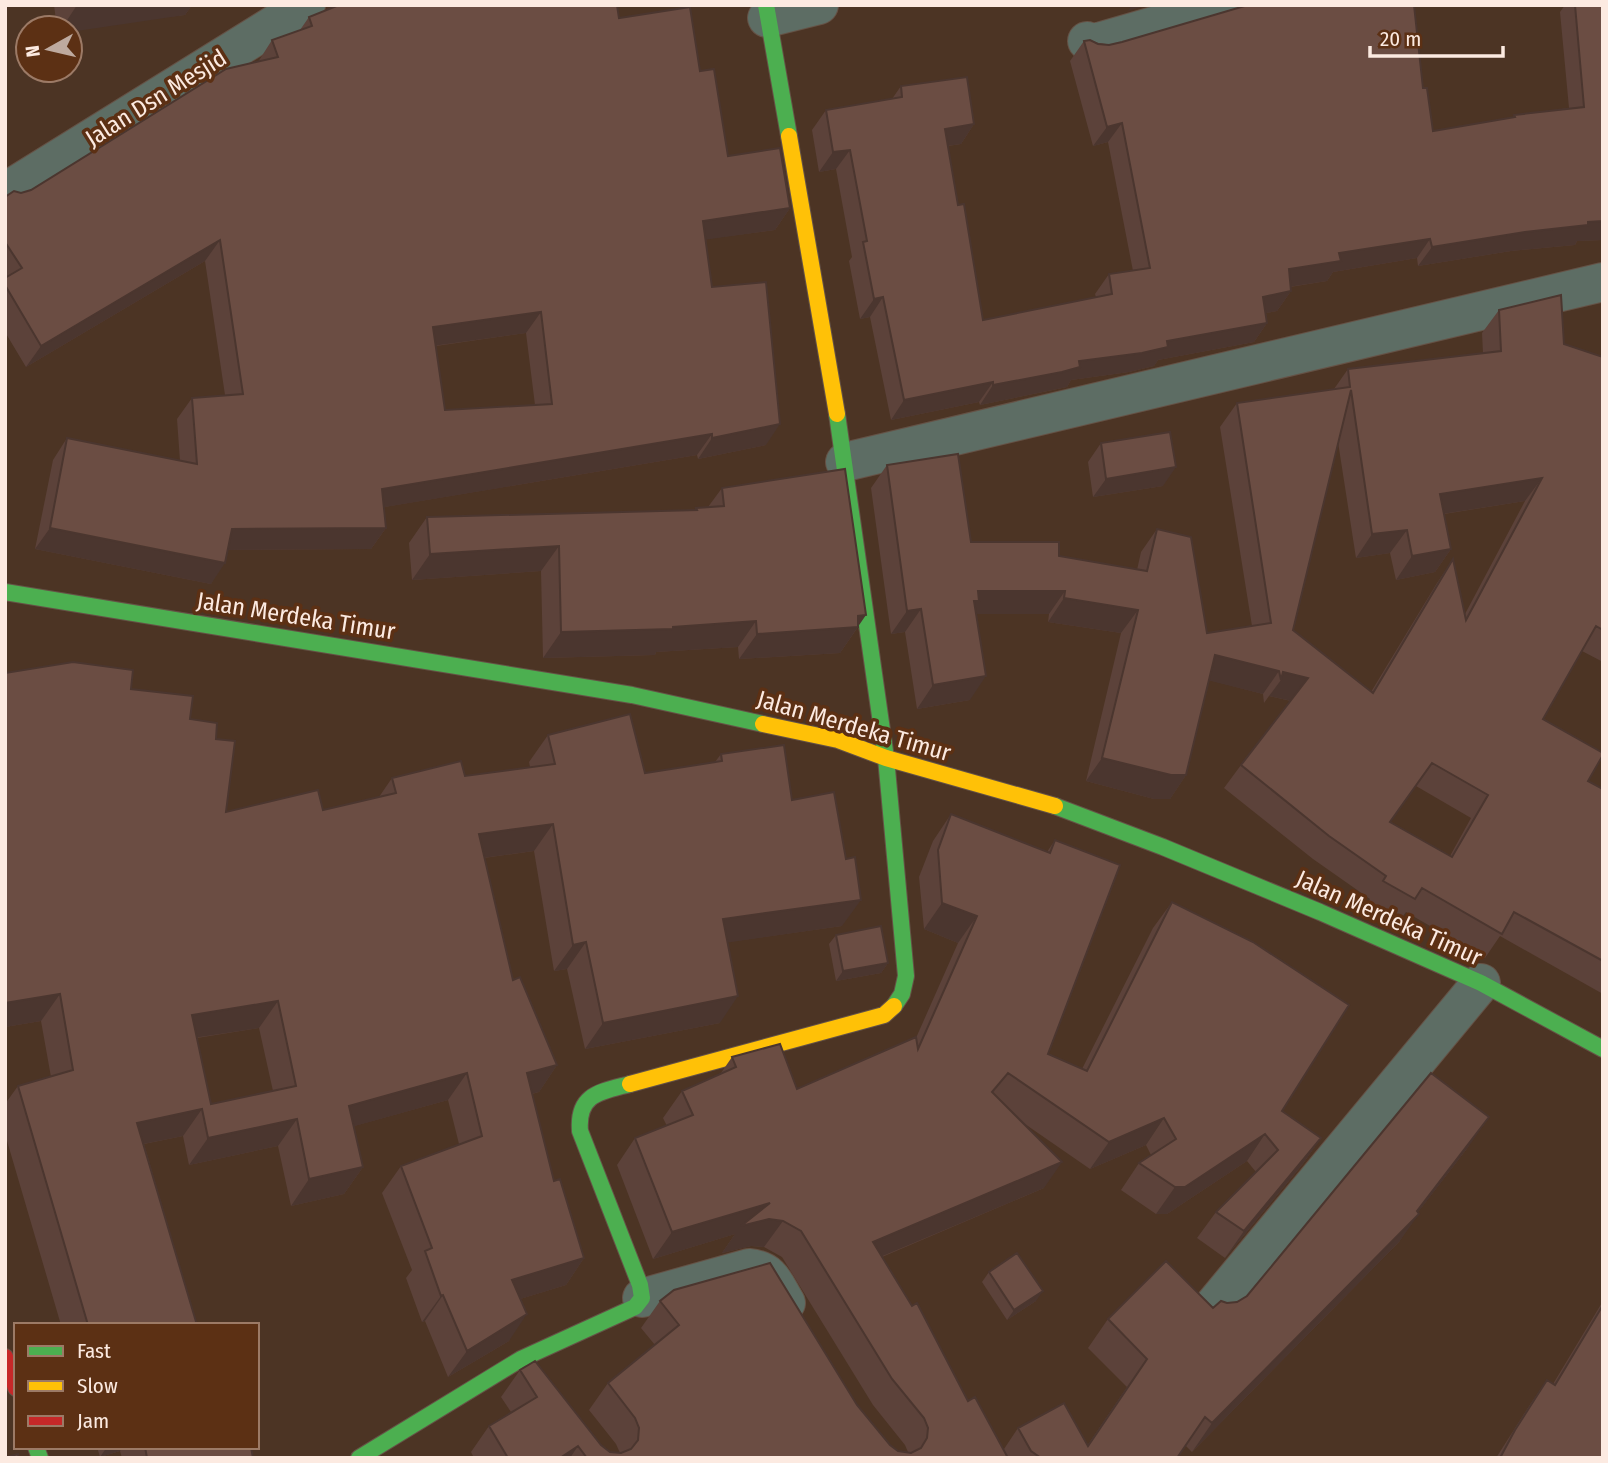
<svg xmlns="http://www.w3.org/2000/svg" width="1608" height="1463" font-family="'Fira Sans Condensed',sans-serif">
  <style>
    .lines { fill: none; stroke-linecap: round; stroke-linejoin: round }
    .street-casing { stroke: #655246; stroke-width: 40 }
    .fast-casing { stroke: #655246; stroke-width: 18 }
    .slow-casing { stroke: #655246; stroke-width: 18 }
    .jam-casing { stroke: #655246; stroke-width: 18 }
    .street { stroke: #5d6d64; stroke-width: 38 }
    .fast { stroke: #4caf50; stroke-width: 16 }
    .slow { stroke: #ffc107; stroke-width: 16 }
    .jam { stroke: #c62828; stroke-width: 16 }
    .wall { fill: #5c423a; fill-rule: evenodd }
    .shaded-wall { fill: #4b362f }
    .building { fill: #6b4d43; stroke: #4b362f; stroke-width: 2; fill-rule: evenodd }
    .labels { text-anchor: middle; stroke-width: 7; stroke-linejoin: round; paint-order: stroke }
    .street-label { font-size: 24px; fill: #fceae1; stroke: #5c3014 }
  </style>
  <rect width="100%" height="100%" fill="#4c3424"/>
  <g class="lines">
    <!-- street casing -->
    <g class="street-casing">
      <path id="street" d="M767,18l52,-13
        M1087,41l5,2 10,-2 124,-36
        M5,192l301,-187
        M845,462l758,-180
        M642,1298l107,-30c23,2 26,17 37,35
        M1210,1310l271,-327"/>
    </g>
    <!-- fast casing -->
    <g class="fast-casing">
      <path id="fast" d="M766,5l23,131
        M837,414l49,344 20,218 -4,18 -8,12
        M5,592l627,103 131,29
        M1055,806l108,41 157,65 161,71 122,66
        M36,1447l4,11
        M359,1458l162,-99 114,-52 7,-9 -2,-13 -60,-154c-3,-37 20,-39 50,-47"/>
    </g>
    <!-- slow casing -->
    <g class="slow-casing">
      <path id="slow" d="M789,136l48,278
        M763,724l75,16 48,18 169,48
        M630,1084l254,-69 10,-9"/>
    </g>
    <!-- jam casing -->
    <g class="jam-casing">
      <path id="jam" d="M5,1357l11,31"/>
    </g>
    <!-- street -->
    <use href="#street" class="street"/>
    <!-- fast -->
    <use href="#fast" class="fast"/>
    <!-- slow -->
    <use href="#slow" class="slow"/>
    <!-- jam -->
    <use href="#jam" class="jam"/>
  </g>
  <!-- wall -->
  <path class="wall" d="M54,5h138l-7,10 -115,13h-13z
    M1565,5h38v235l-26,1 -2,4 -64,6 -93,15 -1,-8 -84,14 -6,9 -37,6 1,4 -14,20 -11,2 1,10 -13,19 -96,18 -4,6 -25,6 -58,8 -4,7 -19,4 -68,14 -1,-3 -88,18 -21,-103 -10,2 -11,-58 3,-4 -16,-88 -17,3 -7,-42 14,-20 66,-11 9,-13 73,38 -13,20 -13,2 10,59 25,115 113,-23 -1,-3 14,-20 24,-3 -25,-129 -15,4 -23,-85 14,-20 339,47 10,43 80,-14 1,-2 55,-7 -9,-96z
    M309,17l310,1 81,53 28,85 62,52 -15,22 -69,9 6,48 54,158 -68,14 -1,-4 -313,52 2,21 -15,21 -143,1 -17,34 -176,-35 18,-89 14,-22 113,23 -3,-42 15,-21 33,-3 -20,-134 -179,106 -21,-35v-135l26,-7 227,-128 14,-22 28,-10zM526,333l9,72 -90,5 -9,-64z
    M1499,310l65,34 39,13v305l-21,-11 -39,68 45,62 15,8v205l-103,-58 -15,22 -79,-46 -8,11 -31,-18 3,-6 -57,-40 -89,-71 17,-23 50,-64 -22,-5 -5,7 -1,-9 -54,-14 -23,95 -16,24h-16l-68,-18 35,-148 -73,-11 1,-8h-73l-6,86 -53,9 -12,-77 -14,2 -20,-146 16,-23 84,77 166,28 4,-18 16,-23 50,104 45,-7 -32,-199 17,-24 97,-14 14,-20 135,-16 -1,-20zM1338,442l18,116 34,-5 6,27 39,-8 16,-23 -7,-35 81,-13 -60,113 -12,-55 -16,24 -66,109 -78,-62zM1416,786l55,32 -21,38 -60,-34z
    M1101,443l62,43 -70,11 -5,-35z
    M722,488l136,137v2l-18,26 -101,6 -1,-12 -82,5 -1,3 -112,3 -2,-87 -129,9 -3,-37 18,-26 268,-7 1,-2 12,-1z
    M5,673l126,16 59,30 26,20 10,73 97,-2 56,-13 13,-19 73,-2 65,-9 -1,-5 19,-27 97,38 70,-11 6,-8 71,46 50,126 -114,16 -8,81 -135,26 -18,-80 -13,2 -20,-120 -50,7 29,122 44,85 -18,27 -7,2 22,87 30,77 -18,27 -46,14 -11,42 -61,36 -23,-56 -3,1 -16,-44 6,-8 -30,-77 19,-27 58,-22 -11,-44 -94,26 9,41 -19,27 -53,12 -13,-60 -89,19 -6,-29 -39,8 53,181h-136l-56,-191v-30l13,-18 33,-9 -10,-56 -36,6zM259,1028l14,63 -62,13 -14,-66z
    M951,814l96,38 8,-12 -7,214 34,15 71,-141 19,-26 110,209 39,27 -19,27 -77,93 -28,-20 19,-26 40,-40 -9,-11 -80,53h-11l-35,-24 18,-27 12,-8 -5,-10 -56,24 -68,-47 22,66 -162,69 86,144 36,48 14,-21 69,18 40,-59 -39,-39 20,-29 105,-11 14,-5 10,-1 232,-156 -51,66 -19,30 -207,210 -6,-6 -9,12h-703l-3,-6 18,-26 22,-14 -10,-15 19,-27 81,75 9,7 10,1 -4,-9 -27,-34 19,-27 47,-38 -14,-17 19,-27 197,104 33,40 8,6 10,1 -3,-7 -32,-40 -91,-148 -18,-10 -13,-1 -29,7 13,-19 -82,25 -36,-94 18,-27 32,-12 -4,-8 19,-27 39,-18 11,-16 65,32 119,-51 42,-95 -34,-14 -5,-52 14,-36z
    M836,935l52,28 -7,10 -45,8 -7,-37z
    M989,1272l47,29 -29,19 -25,-38z
    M1603,1301v157h-107l35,-55 16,-23 6,4z
    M97,1447h154l2,11h-131l-2,-7 -20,6z"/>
  <!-- shaded-wall -->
  <path class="shaded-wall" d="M77,5h115l-7,10 -115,17v-4h-8z
    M1132,5h15l-19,6z
    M1122,123l-14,19 -15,4 14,-19z
    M974,124l-13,20 -30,4 14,-19z
    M850,150l-14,19 -17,3 14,-20z
    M790,208l-15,22 -86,12 14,-21z
    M1603,221v19l-26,1 -2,4 -64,6 -93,15 14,-19 156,-25z
    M1430,239l-13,19 -84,14 -6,9 -52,8 14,-20 50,-16z
    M220,240l-15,21 -179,106 15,-21z
    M1291,291l-14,20 -28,5 14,-19z
    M883,297l-13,20 -10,2 14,-20z
    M541,312l-15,21 -108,15 15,-21z
    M1267,323l-13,19 -96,18 -4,6 -25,6 -58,8 -4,7 -87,18 13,-20 86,-24 88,-20z
    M993,382l-14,20 -88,18 13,-20z
    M780,424l-14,21 -68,14 14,-21z
    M712,434l-15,21 -330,55 15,-21z
    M1176,467l-13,19 -70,11 13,-18z
    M1542,478l-17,23 -102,16 17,-23z
    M50,528l175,35 -14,21 -176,-35z
    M386,528l-15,21 -154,1 15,-21z
    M1407,530l-17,23 -34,5 16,-24z
    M559,546l-18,25 -129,9 18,-26z
    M1451,549l-16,23 -39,8 16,-24z
    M978,591h87l-16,23h-79z
    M1064,598l74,12 -17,23 -73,-11z
    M921,609l-16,23 -14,2 16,-23z
    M866,615l-26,38 -101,6 18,-25z
    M756,621l-18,26 -82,5 -1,3 -112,3 18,-26 112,-5z
    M1215,655l64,16 -16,23 -64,-16z
    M1283,672l25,6 -16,23 -23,-5 12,-16z
    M986,676l-16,24 -53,9 16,-24z
    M1102,758l84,17 -16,24h-16l-68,-18z
    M553,824l-19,27 -74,10 19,-27z
    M861,900l-19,26 -138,20 19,-27z
    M942,903l35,13 -19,27 -34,-14z
    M586,942l-19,27 -13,2 19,-26z
    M888,963l-7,10 -45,8 7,-10z
    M60,994l-19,27 -36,6v-24z
    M738,996l-18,27 -135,26 18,-26z
    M278,1001l-19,27 -86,13 19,-26z
    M557,1065l-18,27 -31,7 19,-26z
    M467,1073l-19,27 -118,33 19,-27z
    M202,1109l-19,27 -65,13 19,-26z
    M1489,1117l-20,29 -60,78 10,-10 -20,28 -207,210 20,-29 205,-212z
    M1164,1118l-18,27 -56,24 19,-27z
    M297,1119l-19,27 -89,19 19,-27z
    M1265,1134l-18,27 -80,53h-11l19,-27z
    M1321,1138l-19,27 -77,93 19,-27z
    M1062,1162l-18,26 -190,80 19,-26z
    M363,1167l-19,27 -53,12 18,-27z
    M770,1203l-1,16 14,2 -19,26 -13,-1 -29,7 13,-19 -82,25 19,-27z
    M584,1258l-18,27 -72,22 18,-27z
    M1043,1291l-7,10 -29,19 7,-10z
    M443,1295l-18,26 -3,1 19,-26z
    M527,1314l-18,27 -61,36 19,-26z
    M578,1446l-8,12h-10z
    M107,1447h16l-3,4 -20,6z"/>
  <!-- building -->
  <path class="building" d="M339,5h278l2,13 71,-11 10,64 14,-2 14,87 52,-8 10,60 -87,13 9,66 54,-5 14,142 -68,14v-4l-330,55 4,39 -154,1 -7,34 -175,-35 17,-90 130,26 -5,-66 51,-4 -23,-154 -179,106 -36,-61v-7l17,-10 -17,-26v-45l9,-6 7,2 10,-3 195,-121 52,-12 -6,-17 40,-14 -3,-9zM541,312l11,92 -107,6 -12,-83z
    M1248,5h166l9,83h4l6,43 82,-14 -1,-2 70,-8 -9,-102h28v216l-15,1v3l-63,7 -93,15 -2,-8 -91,14 2,8 -52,8 2,22 -28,6 4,26 -100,18 1,6 -26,6 -63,8 1,6 -18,5 -69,13v-3l-89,18 -21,-103 -9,2 -11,-57 4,-1 -17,-91 -17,2 -7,-42 76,-13 -1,-11 66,-9 7,47 -29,5 13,76 6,-1 19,116 129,-26 -3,-20 41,-6 -28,-145 -15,4 -23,-86 6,-1 8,4 11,1 13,-3z
    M1561,295l3,49 39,13v273l-7,-4 -53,93 60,34v2l-15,26 15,8v172l-89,-49 -12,22 -80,-46 -7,11 -32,-18 3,-5 -57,-40 -88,-71 67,-87 -25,-6 -2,8 -2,-9 -64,-16 -29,120h-15l-69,-17 36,-148 -74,-12 1,-7h-87l1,10h-5l12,75 -53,9 -12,-76 -14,2 -20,-146 71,-11 13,88h88v14l88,15 10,-42 34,8 16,96 64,-10 -34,-220 113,-16 -2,-18 153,-18 -2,-41zM1351,390l21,144 35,-4 5,26 39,-7 -11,-55 102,-16 -76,142 -13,-61 -80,134 -80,-63zM1432,763l56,32 -36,62 -62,-35z
    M1170,432l6,35 -70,12 -5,-36z
    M845,469l21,146 -8,1v11l-101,7 -1,-13 -83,6v2l-112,3 -2,-86 -129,8 -3,-37 270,-7 -1,-2 28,-2 -2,-18z
    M73,662l60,8 -2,19 62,7 -3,23 27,4 -1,16 19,2 -9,71 92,-22 5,20 73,-17 -4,-15 69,-17 4,15 90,-12 -7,-29 82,-21 15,59 77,-12 -1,-7 63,-9 8,55 42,-8 12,67 9,-2 6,43 -138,19 15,77 -135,27 -17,-81 -13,3 -20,-121 -74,10 34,146 7,-3 37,88 -30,8 27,108 6,-2 24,79 -72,22 15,34 -60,37 -24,-56 -2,1 -16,-45 7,-3 -31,-82 81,-30 -15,-63 -118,33 14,61 -54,12 -12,-60 -89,19 -6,-29 -65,14 60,202h-109l-70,-239 55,-16 -13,-76 -55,9v-330zM278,1001l18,85 -85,18 -19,-89z
    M951,814l99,39 5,-13 65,25 -72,189 39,17 85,-169 81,40 96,63 -67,106 39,27 -77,93 -28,-19 62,-62 -13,-16 -80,53h-10l-36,-24 37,-24 -12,-21 -55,24 -101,-69 -16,19 70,70 -189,80 39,64 5,-3 51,98 7,-4 33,61h-421l-9,-12 -18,12h-52l-19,-32 48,-29 -17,-27 15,-9 66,84 9,7 11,1 10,-4 7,-9 1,-12 -4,-10 -27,-35 71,-58 -19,-24 14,-11 96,-27 87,142 33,40 8,6 13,2 10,-5 6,-10 1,-10 -4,-10 -32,-39 -91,-148 -18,-10 -14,-2 -28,7 29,-23 -98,29 -37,-94 58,-23 -11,-24 54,-24 -4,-10 48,-13 17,45 119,-52 2,12 59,-133 -35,-13 -4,-53z
    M881,926l7,37 -45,8 -7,-36z
    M1431,1073l58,44 -72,94 2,3 -207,209 -7,-6 -28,41h-136l-10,-7 -13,-23 46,-25 24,43 59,-87 -39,-40 58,-58 47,47 8,-7 6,2 10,-1 10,-6z
    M1017,1253l26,38 -29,19 -25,-38z
    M1603,1305v153h-103l15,-28 32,-50 8,5z
    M145,1447h106l2,11h-106z
    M5,1450l2,7 11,-3 1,4h-14z"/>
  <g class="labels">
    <!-- street labels -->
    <g class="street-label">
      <text transform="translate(156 98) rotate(-32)" y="8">Jalan Dsn Mesjid</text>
      <text transform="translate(296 616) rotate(9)" y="8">Jalan Merdeka Timur</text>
      <text transform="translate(854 726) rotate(16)" y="8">Jalan Merdeka Timur</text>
      <text transform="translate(1389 918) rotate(24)" y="8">Jalan Merdeka Timur</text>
    </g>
  </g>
  <!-- border -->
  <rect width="1608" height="1463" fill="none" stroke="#fceae1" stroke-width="14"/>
  <!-- legend -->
  <rect x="14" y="1323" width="245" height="126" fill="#5c3014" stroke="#9c7a66" stroke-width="2"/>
  <rect x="28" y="1346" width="35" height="10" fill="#4caf50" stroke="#9c7a66" stroke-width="2"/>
  <text x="77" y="1358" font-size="21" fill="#fceae1">Fast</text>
  <rect x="28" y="1381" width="35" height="10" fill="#ffc107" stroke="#9c7a66" stroke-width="2"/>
  <text x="77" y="1393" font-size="21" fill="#fceae1">Slow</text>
  <rect x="28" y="1416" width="35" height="10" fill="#c62828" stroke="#9c7a66" stroke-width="2"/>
  <text x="77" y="1428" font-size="21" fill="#fceae1">Jam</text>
  <!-- north arrow -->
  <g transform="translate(49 49) rotate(262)"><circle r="33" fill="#5c3014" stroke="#9c7a66" stroke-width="2"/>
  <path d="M0-5L12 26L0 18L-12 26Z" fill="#beaa9f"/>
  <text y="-10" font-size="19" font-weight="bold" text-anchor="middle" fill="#fceae1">N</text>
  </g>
  <!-- scale -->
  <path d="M1370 46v10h133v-10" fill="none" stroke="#fceae1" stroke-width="3.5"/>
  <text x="1380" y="46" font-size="21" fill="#fceae1" stroke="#5c3014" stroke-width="5" paint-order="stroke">20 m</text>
</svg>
